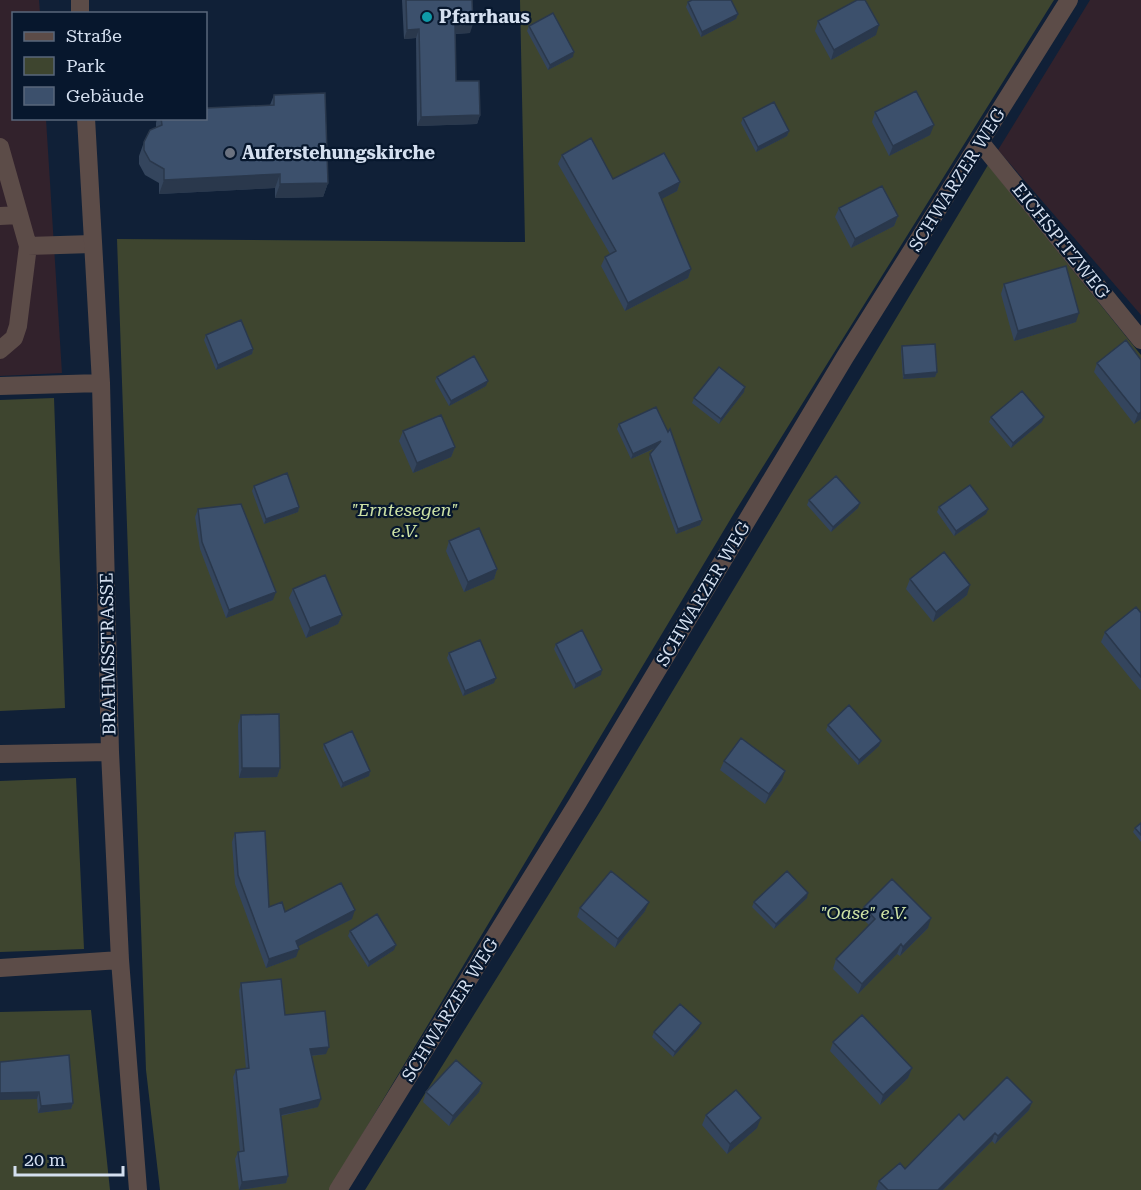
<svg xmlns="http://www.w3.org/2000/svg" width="1141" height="1190" font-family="'Roboto Serif',serif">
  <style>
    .industrial { fill: #32222c }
    .green { fill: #3e452f }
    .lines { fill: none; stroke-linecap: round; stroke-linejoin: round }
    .service { stroke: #5c4c48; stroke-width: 18 }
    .minor { stroke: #5c4c48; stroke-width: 18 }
    .wall { fill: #34455d }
    .shaded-wall { fill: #2a384c }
    .building { fill: #3c506c; stroke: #2a384c; stroke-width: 1.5 }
    .culture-dot { fill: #0f9aa8; stroke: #07172d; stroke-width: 2 }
    .worship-dot { fill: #6b7280; stroke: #07172d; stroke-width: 2 }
    .labels { text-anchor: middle; stroke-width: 4.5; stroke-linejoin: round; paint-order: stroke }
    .poi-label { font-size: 18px; font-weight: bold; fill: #d4dfef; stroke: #07172d; text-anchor: start }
    .street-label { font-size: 18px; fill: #d4dfef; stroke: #07172d }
    .park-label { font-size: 18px; font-style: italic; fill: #cce1a4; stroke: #07172d }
  </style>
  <rect width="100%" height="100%" fill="#102037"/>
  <!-- industrial -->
  <path class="industrial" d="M0,0h39l1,13 -26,1v104l32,1 16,254 -62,3z
    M1090,0h51v315l-143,-165z"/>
  <!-- green -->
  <path class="green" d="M520,0h534l-318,510 -407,680h-169l-14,-120 -29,-831 408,3z
    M988,165l153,190v835h-776l238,-383z
    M54,398l11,310 -65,3v-311z
    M76,778l8,171 -84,3v-171z
    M91,1010l19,180h-110v-178z"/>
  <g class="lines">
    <!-- service -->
    <path class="service" d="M0,147l28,99 -10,80 -4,12 -14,12
      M0,216l19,-1
      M28,246l64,-2"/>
    <!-- minor -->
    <path class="minor" d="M80,0v14
      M86,118l15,265 9,369 10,208 18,230
      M981,143l160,197
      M0,386l101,-3
      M0,754l110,-2
      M0,968l120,-8
      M338,1190l239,-386 268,-447 224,-357"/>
  </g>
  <!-- wall -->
  <path class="wall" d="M402,0h70l-2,33 -15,1 1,47 24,34 -3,9 -60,2 -1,-88 -12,1z
    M688,2l50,12 -2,5 -35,18 -15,-30z
    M818,21l58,14 -45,25 -16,-29z
    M529,26l44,31 -25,13 -21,-39z
    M274,95l54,88 -5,14 -48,1v-10l-116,6v-11l-14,-8 -6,-11v-8l5,-14 12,-15v-4l1,-5h49l64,-13z
    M875,112l55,23 -41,21 -17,-34z
    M743,118l46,13 -2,5 -31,16 -15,-29z
    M562,155l51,24 67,3 -3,9 -16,8 30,70 -3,9 -63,33 -24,-45 4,-9 5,-3 -52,-90z
    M839,208l59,8 -4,10 -43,22 -16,-31z
    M1004,284l72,38 -62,19 -13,-47z
    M206,335l47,14 -1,5 -36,16 -12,-30z
    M902,346l35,26 -2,5 -32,2 -2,-28z
    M1141,360v59l-7,5 -40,-52 3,-9z
    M437,377l49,9 -37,20 -14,-25z
    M744,392l-25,32 -27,-21 2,-5z
    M656,407l46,113 -2,5 -24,9 -27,-75 1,-5 6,-6 -25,11 -14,-30 2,-5z
    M991,417l51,5 -31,26 -22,-26z
    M403,431l52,16 -4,10 -38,16 -14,-32z
    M254,486l45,21 -1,5 -34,12 -12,-33z
    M809,500l49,8 -27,24 -24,-27z
    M939,507l49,2 -2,5 -32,22 -17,-24z
    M198,509l75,91 -47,18 -26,-69 -5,-32z
    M449,541l48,28 -3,10 -30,13 -18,-41z
    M910,579l57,16 -34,27 -27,-33z
    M293,589l49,26 -4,9 -32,14 -17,-40z
    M1141,613v76l-1,1 -39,-48 4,-10z
    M556,644l45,31 -27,14 -20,-40z
    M449,653l45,30 -31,13 -16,-38z
    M241,715l39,53 -3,9 -38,1 -1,-53z
    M828,725l53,16 -2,5 -21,19 -32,-35z
    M324,744l46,27 -1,5 -28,12 -18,-40z
    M724,761l58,19 -17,24 -45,-34z
    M1141,823v19l-8,-10 2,-4z
    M235,833l34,74 16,5 67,7 -54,27 -2,11 -30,11 -31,-84 -3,-42z
    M807,898l-33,31 -22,-22 2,-5z
    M864,907l64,21 -28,28 -3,-2 -39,40 -25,-25 3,-10 33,-34 -9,-9z
    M580,908l65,3 -30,37 -38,-31z
    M350,931l44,19 -26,17 -20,-31z
    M241,983l44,32 41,39 -15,2 7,51 -37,9 7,60 -2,7 -47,7 -4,-31 3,-7h2l-7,-75 3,-7 10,-1 -7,-78z
    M699,1028l-26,29 -21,-20 2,-5z
    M833,1042l79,26 -4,10 -28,27 -50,-54z
    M0,1062l73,41 -2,6 -33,4 -1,-14z
    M482,1083l-3,9 -30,34 -26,-24 3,-10z
    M1032,1102l-3,8 -34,34 -3,-3 -49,49h-66l-1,-1 3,-8 26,-12 59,-49z
    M706,1115l51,13 -30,26 -25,-29z"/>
  <!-- shaded-wall -->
  <path class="shaded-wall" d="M738,14l-2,5 -35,18 1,-5z
    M473,24l-3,9 -18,1 3,-9z
    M879,25l-3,10 -45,25 3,-10z
    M419,29l-3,9 -12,1 3,-9z
    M574,52l-1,5 -25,13 2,-5z
    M480,115l-3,9 -60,2 4,-9z
    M934,125l-4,10 -41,21 4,-10z
    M789,131l-2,5 -31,16 2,-5z
    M280,174l-5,14 -116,6 5,-14z
    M680,182l-3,9 -21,11 3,-9z
    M328,183l-5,14 -48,1 5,-14z
    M898,216l-4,10 -43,22 4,-9z
    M691,269l-3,9 -63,33 3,-8z
    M1079,313l-3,9 -62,19 4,-10z
    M253,349l-1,5 -36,16 2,-5z
    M937,372l-2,5 -32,2 1,-4z
    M488,381l-2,5 -37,20 2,-5z
    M745,387l-1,5 -25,32 2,-5z
    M1141,412v7l-7,5 4,-10z
    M1044,417l-2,5 -31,26 2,-5z
    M661,441l-2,5 -28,13 2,-5z
    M455,447l-4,10 -38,16 4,-10z
    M860,503l-2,5 -27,24 2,-5z
    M299,507l-1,5 -34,12 2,-5z
    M988,509l-2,5 -32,22 2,-5z
    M702,520l-2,5 -24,9 2,-5z
    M497,569l-3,10 -30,13 4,-10z
    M970,585l-3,10 -34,27 3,-10z
    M276,592l-3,8 -47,18 3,-8z
    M342,615l-4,9 -32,14 4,-10z
    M602,670l-1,5 -27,14 2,-5z
    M496,678l-2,5 -31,13 2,-5z
    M881,741l-2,5 -21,19 1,-5z
    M242,768h38l-3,9 -38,1z
    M370,771l-1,5 -28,12 2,-5z
    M785,771l-3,9 -17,24 4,-10z
    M808,893l-1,5 -33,31 2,-5z
    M649,902l-4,9 -30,37 3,-9z
    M355,910l-3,9 -59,30 3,-8z
    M931,918l-3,10 -28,28 3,-9z
    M901,944l-4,10 -39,40 4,-10z
    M396,945l-2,5 -26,17 1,-5z
    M299,949l-3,8 -30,11 3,-9z
    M701,1023l-2,5 -26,29 2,-5z
    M329,1047l-3,7 -19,2 3,-7z
    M912,1068l-4,10 -28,27 3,-10z
    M482,1083l-3,9 -30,34 4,-10z
    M39,1092l-2,7 -37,1v-7z
    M321,1099l-3,8 -41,9 3,-7z
    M1032,1102l-3,8 -34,34 3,-8z
    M73,1103l-2,6 -33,4 3,-7z
    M761,1118l-4,10 -30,26 3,-10z
    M995,1133l-3,8 -49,49h-5z
    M288,1176l-2,7 -47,7 3,-8z"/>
  <!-- building -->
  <path class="building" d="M406,0h66l1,24 -18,1 1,56h23l1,34 -59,2 -2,-88 -12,1z
    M692,0h39l7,14 -36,18 -14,-30z
    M857,0h8l14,25 -45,25 -16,-29z
    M553,13l21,39 -24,13 -21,-39z
    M916,91l18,34 -41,21 -18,-34z
    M325,93l3,90 -48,1v-10l-116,6v-11l-14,-8 -6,-11v-8l6,-12 12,-5 -1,-7h45v-10l68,-3v-10z
    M774,102l15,29 -31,16 -15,-29z
    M591,138l22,41 51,-26 16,29 -21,11 32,76 -63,34 -23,-46 11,-6 -54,-96z
    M882,186l16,30 -43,23 -16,-31z
    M1066,266l13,47 -61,18 -14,-47z
    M241,320l12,29 -35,16 -12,-30z
    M1126,340l15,20v52l-3,2 -41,-51z
    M935,344l2,28 -33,3 -2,-29z
    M474,356l14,25 -37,20 -14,-24z
    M719,367l26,20 -24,32 -27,-21z
    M1022,391l22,26 -31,26 -22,-26z
    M656,407l12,25 2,-3 32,91 -24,9 -28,-75 11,-13 -28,13 -14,-30z
    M441,415l14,32 -38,16 -14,-32z
    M287,473l12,34 -33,12 -12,-33z
    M836,476l24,27 -27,24 -24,-27z
    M970,485l18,24 -32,22 -17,-24z
    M241,504l35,88 -47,18 -27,-68 -4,-33z
    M479,528l18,41 -29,13 -19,-41z
    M944,552l26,33 -34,27 -26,-33z
    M325,575l17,40 -32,13 -17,-39z
    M1136,607l5,6v64l-36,-45z
    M582,630l20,40 -26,14 -20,-40z
    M480,640l16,38 -31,13 -16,-38z
    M849,705l32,36 -22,19 -31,-35z
    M279,714l1,54h-38l-1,-53z
    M352,731l18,40 -27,12 -19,-39z
    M741,738l44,33 -16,23 -45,-33z
    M1141,823v12l-6,-7z
    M265,831l4,76 13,-5 3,10 56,-29 14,27 -59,31 3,8 -30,10 -31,-84 -3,-42z
    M611,871l38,31 -31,37 -38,-31z
    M787,871l21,22 -32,31 -22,-22z
    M892,879l39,39 -28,29 -2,-3 -39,40 -26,-25 39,-40 -11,-12z
    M377,914l19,31 -27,17 -19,-31z
    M281,979l4,36 40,-4 4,36 -19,2 11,50 -41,10 8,67 -46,6 -4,-30 6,-1 -8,-81 13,-2 -8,-85z
    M680,1004l21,19 -26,29 -21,-20z
    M862,1015l50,53 -29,27 -50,-53z
    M69,1055l4,48 -32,3 -2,-14 -39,1v-31z
    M456,1060l26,23 -29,33 -27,-24z
    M1007,1077l25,25 -34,34 -3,-3 -57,57h-50l-9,-9 21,-18 5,6 54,-55 5,6z
    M736,1090l25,28 -31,26 -24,-29z"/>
  <!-- markers -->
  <circle class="culture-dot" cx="427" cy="17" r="6"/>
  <circle class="worship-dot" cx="230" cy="153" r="6"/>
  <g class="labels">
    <!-- poi labels -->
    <g class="poi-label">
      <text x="439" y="23">Pfarrhaus</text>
      <text x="242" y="159">Auferstehungskirche</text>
    </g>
    <!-- street labels -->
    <g class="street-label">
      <text transform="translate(957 180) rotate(-58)" y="6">SCHWARZER WEG</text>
      <text transform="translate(1061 241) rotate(51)" y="6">EICHSPITZWEG</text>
      <text transform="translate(703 594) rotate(-59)" y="6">SCHWARZER WEG</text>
      <text transform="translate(108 654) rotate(-91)" y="6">BRAHMSSTRASSE</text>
      <text transform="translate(450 1010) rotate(-58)" y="6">SCHWARZER WEG</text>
    </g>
    <!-- park labels -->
    <g class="park-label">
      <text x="405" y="516">"Erntesegen"<tspan x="405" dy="21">e.V.</tspan></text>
      <text x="864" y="919">"Oase" e.V.</text>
    </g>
  </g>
  <!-- legend -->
  <rect x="12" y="12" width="195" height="108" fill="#07172d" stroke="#59677b" stroke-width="1.5"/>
  <rect x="24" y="32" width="30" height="9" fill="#5c4c48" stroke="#59677b" stroke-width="1.5"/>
  <text x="66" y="42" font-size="18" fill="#d4dfef">Straße</text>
  <rect x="24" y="57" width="30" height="18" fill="#3e452f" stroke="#59677b" stroke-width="1.5"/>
  <text x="66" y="72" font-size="18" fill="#d4dfef">Park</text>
  <rect x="24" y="87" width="30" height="18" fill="#3c506c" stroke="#59677b" stroke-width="1.5"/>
  <text x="66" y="102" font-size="18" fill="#d4dfef">Gebäude</text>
  <!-- scale -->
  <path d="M15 1166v9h108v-9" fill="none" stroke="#d4dfef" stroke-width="3"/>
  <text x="24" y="1166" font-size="18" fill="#d4dfef" stroke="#07172d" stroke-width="4.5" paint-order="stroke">20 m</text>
</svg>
